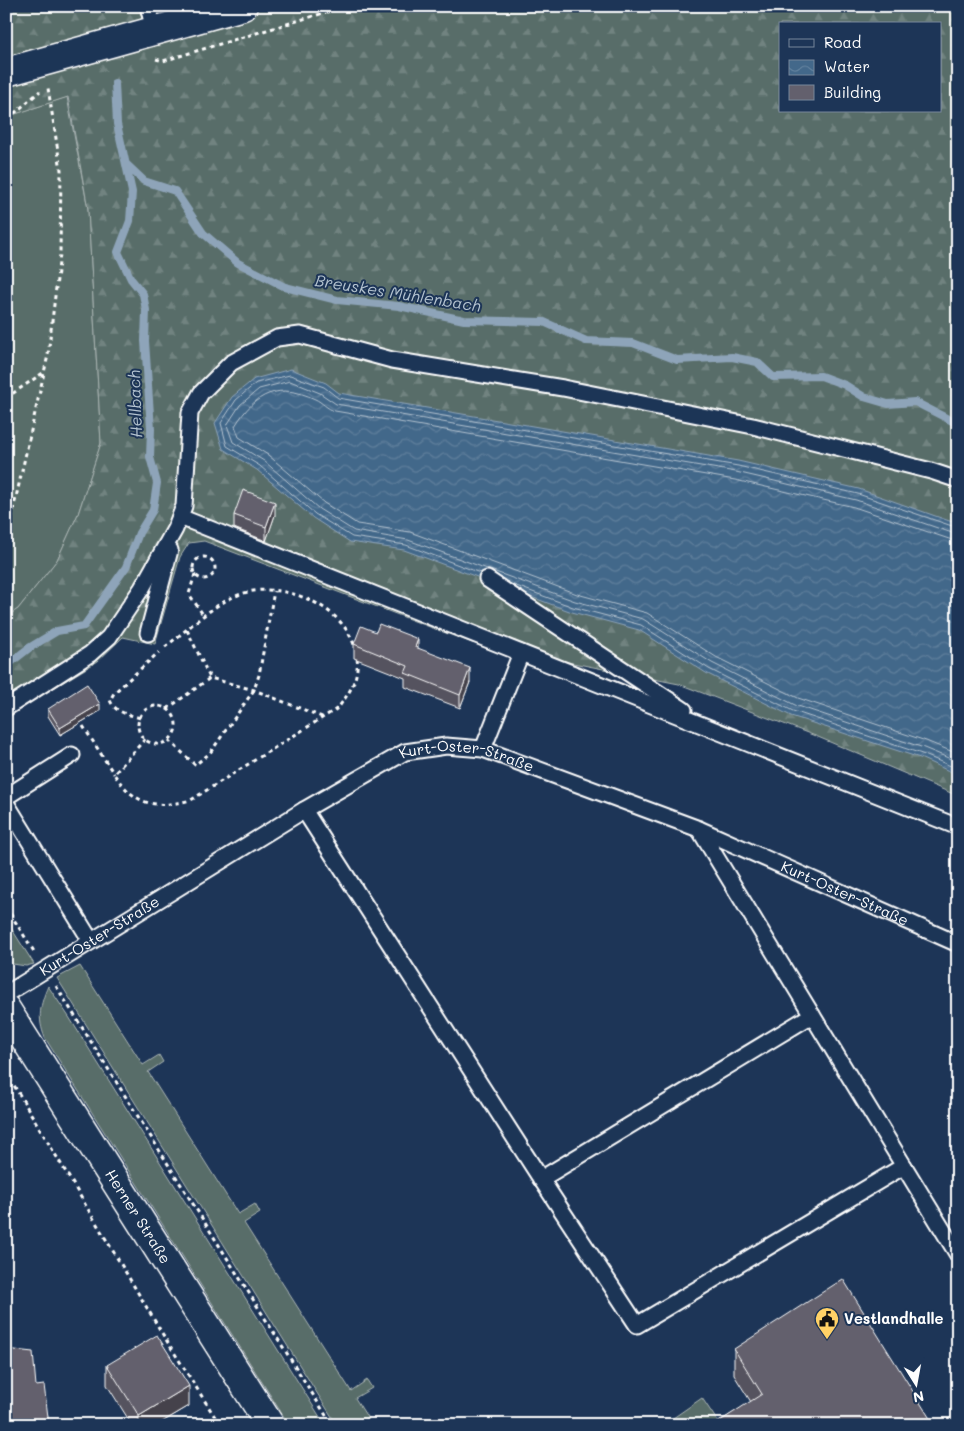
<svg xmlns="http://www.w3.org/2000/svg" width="964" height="1431" font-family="Mali,sans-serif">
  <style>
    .grass { fill: #586d69; stroke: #acb6b4 }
    .forest { fill: url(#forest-firs); stroke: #acb6b4; fill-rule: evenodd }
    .water { fill: url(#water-waves); stroke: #8ea4b9 }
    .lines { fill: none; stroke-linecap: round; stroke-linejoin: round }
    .shore { stroke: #b4c3d0; stroke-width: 1 }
    .stream { stroke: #8ea4b9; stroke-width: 8 }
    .service-casing { stroke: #fff; stroke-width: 19 }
    .tertiary-casing { stroke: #fff; stroke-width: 31 }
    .secondary-casing { stroke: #fff; stroke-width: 31 }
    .path { stroke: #fff; stroke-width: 3; stroke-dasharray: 4 4; stroke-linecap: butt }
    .service { stroke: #1d3557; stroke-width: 15 }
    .tertiary { stroke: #1d3557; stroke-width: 28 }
    .secondary { stroke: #1d3557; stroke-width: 28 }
    .wall { fill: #55535e; stroke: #fff }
    .shaded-wall { fill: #45434c; stroke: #fff }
    .building { fill: #63606d; stroke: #fff }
    .labels { text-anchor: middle; stroke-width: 4; stroke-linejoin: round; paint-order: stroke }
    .street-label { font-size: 15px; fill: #fff; stroke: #1d3557 }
    .poi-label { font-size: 15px; font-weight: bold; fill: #fff; stroke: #1d3557; text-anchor: start }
    .water-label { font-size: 16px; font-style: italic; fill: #b4c3d0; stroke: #1d3557 }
  </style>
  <defs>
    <pattern id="forest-firs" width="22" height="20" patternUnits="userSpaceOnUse" patternTransform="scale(1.25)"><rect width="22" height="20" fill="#586d69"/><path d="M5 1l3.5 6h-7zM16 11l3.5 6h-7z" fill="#718380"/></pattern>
    <pattern id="water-waves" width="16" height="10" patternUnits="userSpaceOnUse" patternTransform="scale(1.25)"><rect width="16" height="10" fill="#43688a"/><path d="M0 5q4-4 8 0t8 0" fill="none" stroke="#5f7f9c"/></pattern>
  </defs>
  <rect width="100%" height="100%" fill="#1d3557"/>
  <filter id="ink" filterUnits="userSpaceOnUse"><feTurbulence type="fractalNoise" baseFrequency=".02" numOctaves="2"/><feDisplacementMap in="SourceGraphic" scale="10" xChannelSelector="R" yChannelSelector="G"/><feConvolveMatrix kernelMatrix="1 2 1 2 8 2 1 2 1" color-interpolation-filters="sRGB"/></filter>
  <g filter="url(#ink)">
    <!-- grass -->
    <path class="grass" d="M67,97l21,112 13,234 -23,71 -21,46 -39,49 -12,8v-500z
      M6,920l28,44 -8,2 -20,-3z
      M80,966l63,99 16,-10 4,7 -15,10 90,142 17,-10 5,9 -16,10 107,168 16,-11 5,8 -17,10 17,27h-35l-280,-447z
      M48,986l21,31 256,408h-36l-244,-387c-8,-20 -5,-33 3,-52z
      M702,1398l18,27h-57z"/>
    <!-- forest -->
    <path class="forest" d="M6,6h952v790l-140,-59 -139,-53 -207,-41 -268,-102 -15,2 -9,14 -25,87 -32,-7 -25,24 -92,56v-100l12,-8 39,-49 21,-46 23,-71 -13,-234 -20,-112 -62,20zM780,24h160v87h-160z"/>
    <!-- water -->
    <path class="water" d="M291,369l35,14 13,10 399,68 121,28 99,35v251l-38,-17 -129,-42 -85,-43 -67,-43 -67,-18 -168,-62 -54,-8 -37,-24 -56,-48 -34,-21 -8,-26 17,-26 22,-18z"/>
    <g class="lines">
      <!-- shore -->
      <path class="shore" d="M958,535l-102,-35 -120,-28 -400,-68 -16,-11 -30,-12 -31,8 -19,16 -13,20 6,17 31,19 55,48 35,22 54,9 167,61 68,18 69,44 83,42 129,43 34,14
        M958,542l-104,-35 -119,-27 -400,-69c-8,-2 -13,-9 -20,-12 -36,-17 -60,-6 -80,27l4,11 29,18 56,48 33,21 53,8 167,62 70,19 69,44 82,41 128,43 32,13
        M480,573l-74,-28 -54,-8 -37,-23 -55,-48 -33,-20 -6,-23 15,-23 20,-17 34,-8 34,12 14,11 400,68 120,28 100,34
        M511,584l62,23 68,18 68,44 84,42 129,43 36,15"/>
      <!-- stream -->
      <path class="stream" d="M126,164l18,17 31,10 28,42 35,30 47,24 52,13 62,6 65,14 80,2 42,19 47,2 44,17 55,-3 25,5 16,15 48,-1 24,9 19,12 24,7 27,-2 43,22
        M6,666l23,-18 28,-17 27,-5 42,-59 13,-34 14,-23 4,-27 -7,-26 1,-28 -6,-88 1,-31 -3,-16 -12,-15 -13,-27 12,-31 2,-29 -15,-68 -2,-41"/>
      <!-- service casing -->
      <g class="service-casing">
        <g id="service">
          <path d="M148,6l6,24"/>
          <path d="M180,517l778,310"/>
          <path d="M487,579l197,131"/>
          <path d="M148,633l22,-83"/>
          <path d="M6,708l84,-54 19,-17 33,-49 33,-59 9,-23 6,-93 11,-20 30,-30 46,-25 23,-3 92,25 171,28 190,38 178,45 27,9"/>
          <path d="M483,749l38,-96"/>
          <path d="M6,797l66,-42"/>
          <path d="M6,803l85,138"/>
          <path d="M304,810l237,369"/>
          <path d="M699,829l259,426"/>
          <path id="s1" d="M6,994l298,-184 101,-58 41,-6 37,3 216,80 259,115"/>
          <path d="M812,1015l-271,164 96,146 267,-159"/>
        </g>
      </g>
      <!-- tertiary casing -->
      <g class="tertiary-casing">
        <path id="tertiary" d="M6,72l237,-66"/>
      </g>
      <!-- secondary casing -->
      <g class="secondary-casing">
        <g id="secondary">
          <path id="s2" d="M6,1009l264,416"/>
        </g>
      </g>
      <!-- path -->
      <path class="path" d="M156,59l7,2 184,-55
        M6,115l10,-3 24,-21
        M6,398l37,-25
        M6,542l42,-187 12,-101 1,-84 -13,-82
        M193 568a11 11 0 1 1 22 0a11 11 0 1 1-22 0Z
        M195,574l-6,20 15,22
        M187,630l23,48
        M165,647c24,-18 47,-43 76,-53 41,-14 102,11 114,54
        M138 725a19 19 0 1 1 38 0a19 19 0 1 1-38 0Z
        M167,709l43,-31 44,12 68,27
        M140,718c-12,-4 -25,-5 -30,-18l4,-7 45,-41
        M83,726l31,48
        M145,739l-31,35c22,32 41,35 77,26l147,-92c13,-17 21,-30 19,-52
        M169,740l26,25 15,-12 44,-63 5,-15 15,-84
        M6,907l29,46
        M56,986l276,439
        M6,1072l159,266 55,87"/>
      <!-- service -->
      <use href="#service" class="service"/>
      <!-- tertiary -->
      <use href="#tertiary" class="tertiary"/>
      <!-- secondary -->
      <use href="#secondary" class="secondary"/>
    </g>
    <!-- wall -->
    <path class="wall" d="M234,515h41l-9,26 -32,-13z
      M376,632l42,16 52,34 -10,26 -55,-21v-9l-51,-20v-14z
      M48,709l52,2 -40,24 -12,-19z
      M734,1349l200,76h-217v-2l34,-21 -17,-27z
      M107,1365l82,41 -32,19h-25l-25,-40z"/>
    <!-- shaded-wall -->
    <path class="shaded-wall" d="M275,502v13l-9,26v-14z
      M418,639v14l-3,-6z
      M470,668v14l-10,26v-13z
      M100,704v7l-40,24v-7z
      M189,1386v20l-32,19h-18v-9z"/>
    <!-- building -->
    <path class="building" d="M243,490l32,12 -9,25 -32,-12z
      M379,624l39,15 -3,8 55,21 -10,27 -55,-22 3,-7 -54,-22 7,-18 15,6z
      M87,684l13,20 -40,24 -12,-19z
      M843,1279l91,146h-216l-1,-2 45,-29 -28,-45z
      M157,1335l32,51 -50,30 -32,-51z
      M6,1349l27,3 3,34 8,-1 5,40h-43z
      M219,1419l3,6h-12z"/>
  </g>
  <!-- icons -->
  <defs>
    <g id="civic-pin" transform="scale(1.25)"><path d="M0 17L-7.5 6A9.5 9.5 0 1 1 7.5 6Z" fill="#ffd166" stroke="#1d3557"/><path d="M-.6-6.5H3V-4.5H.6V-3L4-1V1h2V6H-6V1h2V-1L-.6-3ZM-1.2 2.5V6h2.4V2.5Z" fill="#111"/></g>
  </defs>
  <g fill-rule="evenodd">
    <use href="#civic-pin" x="827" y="1319"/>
  </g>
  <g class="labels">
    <!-- street labels -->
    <g class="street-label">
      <text dy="5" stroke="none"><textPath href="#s1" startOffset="530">Kurt-Oster-Straße</textPath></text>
      <text dy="5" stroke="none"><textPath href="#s1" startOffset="935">Kurt-Oster-Straße</textPath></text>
      <text dy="5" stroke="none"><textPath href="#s1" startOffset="110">Kurt-Oster-Straße</textPath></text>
      <text dy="5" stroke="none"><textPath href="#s2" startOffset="246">Herner Straße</textPath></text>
    </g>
    <!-- poi labels -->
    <g class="poi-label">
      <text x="844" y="1324">Vestlandhalle</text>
    </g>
    <!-- water labels -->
    <g class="water-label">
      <text transform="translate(398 293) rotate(9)" y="6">Breuskes Mühlenbach</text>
      <text transform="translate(135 404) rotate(-92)" y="6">Hellbach</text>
    </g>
  </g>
  <!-- margin -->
  <rect width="964" height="1431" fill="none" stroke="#1d3557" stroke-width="25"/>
  <rect x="12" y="12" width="939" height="1406" fill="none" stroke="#fff" stroke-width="2" filter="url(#ink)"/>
  <!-- legend -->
  <rect x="779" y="22" width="162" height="90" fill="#1d3557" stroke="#77869a"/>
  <rect x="789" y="39" width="25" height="8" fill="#1d3557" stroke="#77869a"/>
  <text x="824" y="48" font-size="15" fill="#ffffff">Road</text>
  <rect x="789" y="60" width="25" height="15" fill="url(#water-waves)" stroke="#77869a"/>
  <text x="824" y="72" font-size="15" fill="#ffffff">Water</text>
  <rect x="789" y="85" width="25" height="15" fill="#63606d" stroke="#77869a"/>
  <text x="824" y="98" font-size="15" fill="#ffffff">Building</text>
  <!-- north arrow -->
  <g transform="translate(916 1384) rotate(169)" stroke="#1d3557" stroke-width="4" paint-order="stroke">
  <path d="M0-4L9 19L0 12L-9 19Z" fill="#ffffff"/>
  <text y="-8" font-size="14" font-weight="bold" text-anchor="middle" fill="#ffffff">N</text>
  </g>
</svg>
